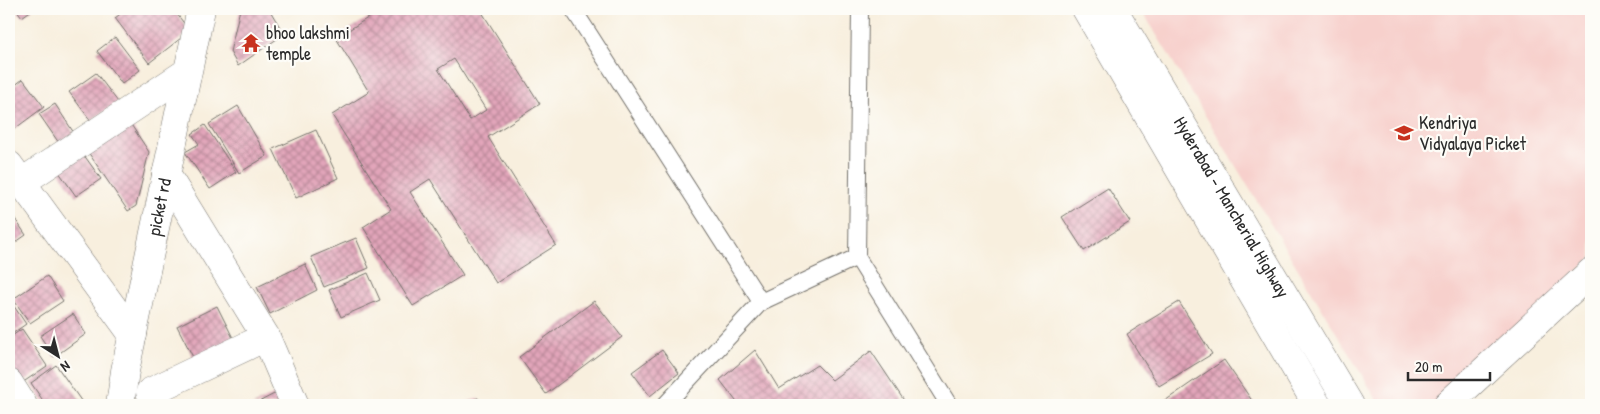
<svg xmlns="http://www.w3.org/2000/svg" width="1600" height="414" font-family="'Patrick Hand',sans-serif">
  <style>
    .built { fill: #f7d0cc }
    .building { fill: url(#building-cross-hatch); fill-rule: evenodd }
    .lines { fill: none; stroke-linecap: round; stroke-linejoin: round }
    .lane-casing { stroke: #73706a; stroke-width: 18 }
    .street-casing { stroke: #73706a; stroke-width: 29 }
    .secondary-casing { stroke: #73706a; stroke-width: 29 }
    .primary-casing { stroke: #73706a; stroke-width: 29 }
    .lane { stroke: #fff; stroke-width: 16 }
    .street { stroke: #fff; stroke-width: 28 }
    .secondary { stroke: #fff; stroke-width: 28 }
    .primary { stroke: #fff; stroke-width: 28 }
    .labels { text-anchor: middle; stroke-width: 4.5; stroke-linejoin: round; paint-order: stroke }
    .poi-label { font-size: 18px; fill: #2b2b2b; stroke: #fdfcf7; text-anchor: start }
    .street-label { font-size: 18px; fill: #2b2b2b; stroke: #fdfcf7 }
  </style>
  <defs>
    <pattern id="building-cross-hatch" width="8" height="8" patternUnits="userSpaceOnUse" patternTransform="scale(1.25)"><rect width="8" height="8" fill="#e2a5ba"/><path d="M0 0l8 8M0 8l8-8" fill="none" stroke="#b78797"/></pattern>
  </defs>
  <rect width="100%" height="100%" fill="#fdfcf7"/>
  <filter id="ink" filterUnits="userSpaceOnUse"><feTurbulence type="fractalNoise" baseFrequency=".02" numOctaves="2"/><feDisplacementMap in="SourceGraphic" scale="10" xChannelSelector="R" yChannelSelector="G"/><feConvolveMatrix kernelMatrix="1 2 1 2 8 2 1 2 1" color-interpolation-filters="sRGB"/></filter>
  <filter id="wash" filterUnits="userSpaceOnUse"><feTurbulence type="fractalNoise" baseFrequency=".0096" numOctaves="4" result="noise"/><feDisplacementMap in="SourceGraphic" scale="20" xChannelSelector="R" yChannelSelector="G"/><feGaussianBlur stdDeviation="1.12" result="paint"/><feColorMatrix in="noise" values="0 0 0 0 0 0 0 0 0 0 0 0 0 0 0 0 0 1.4 0 .05"/><feComposite in="paint" operator="in"/></filter>
  <g filter="url(#wash)">
    <rect width="100%" height="100%" fill="#f8efde"/>
    <!-- built -->
    <path class="built" d="M1141,9h450v249l-135,129 -22,18h-54z"/>
    <g id="blocks">
      <!-- building -->
      <path class="building" d="M16,9h17l-11,8z
        M127,9h46l17,22 -41,32 -34,-45z
        M240,9h29l15,25 -46,32 -8,-14z
        M382,9h98l60,95 -52,33 68,108 -60,38 -66,-104 -20,13 53,83 -50,31 -50,-79 28,-18 -59,-94 37,-23 -33,-54zM454,59l32,51 -16,10 -32,-51z
        M115,37l25,33 -18,14 -25,-33z
        M96,73l22,29 -27,19 -22,-29z
        M23,79l21,28 -35,26v-43z
        M55,104l19,29 -15,10 -20,-29z
        M238,106l29,50 -28,17 -30,-49z
        M130,123l19,29 -13,54 -8,5 -40,-59z
        M205,125l31,47 -26,17 -25,-37 14,-8 -7,-10z
        M316,130l22,48 -42,20 -23,-49z
        M81,151l20,28 -25,17 -20,-28z
        M1108,188l22,34 -46,29 -22,-34z
        M9,210l17,25 -17,12z
        M356,238l13,30 -45,19 -13,-30z
        M305,264l12,26 -47,24 -13,-27z
        M368,273l12,27 -39,17 -12,-27z
        M47,276l16,25 -33,22 -17,-24z
        M9,299l17,25 -17,12z
        M594,301l28,36 -76,57 -27,-37z
        M1179,302l33,52 -53,32 -32,-52z
        M217,306l17,34 -39,21 -18,-35z
        M73,314l13,20 -32,23 -14,-21z
        M22,329l25,37 -25,17 -13,-21v-24z
        M662,350l17,23 -29,23 -18,-24z
        M755,350l24,39 38,-24 15,15 39,-29 36,54h-168l-19,-25z
        M1224,360l31,45h-96z
        M56,365l28,40h-38l-15,-22z
        M278,392l7,13h-32z
        M478,398l3,7h-21z"/>
    </g>
  </g>
  <g filter="url(#ink)">
    <use href="#blocks" fill-opacity="0" stroke="#73706a" stroke-width="1"/>
    <g class="lines">
      <!-- lane casing -->
      <g class="lane-casing">
        <path id="lane" d="M573,9l188,293
          M860,9l-3,248 92,148
          M665,405l96,-103 96,-45"/>
      </g>
      <!-- street casing -->
      <g class="street-casing">
        <path id="street" d="M9,165l124,170
          M166,174l100,163 29,68
          M22,182l165,-110
          M9,383l14,22
          M150,392l116,-55"/>
      </g>
      <!-- secondary casing -->
      <g class="secondary-casing">
        <g id="secondary">
          <path id="s1" d="M120,405l5,-34 76,-362"/>
          <path d="M1447,405l144,-133"/>
        </g>
      </g>
      <!-- primary casing -->
      <g class="primary-casing">
        <g id="primary">
          <path d="M1086,9l231,396"/>
          <path id="s2" d="M1113,9l237,396"/>
        </g>
      </g>
      <!-- lane -->
      <use href="#lane" class="lane"/>
      <!-- street -->
      <use href="#street" class="street"/>
      <!-- secondary -->
      <use href="#secondary" class="secondary"/>
      <!-- primary -->
      <use href="#primary" class="primary"/>
    </g>
  </g>
  <!-- icons -->
  <defs>
    <g id="temple-bare" transform="scale(1.5)"><path d="M0-6L5-2H3V0L6.5 2.5H4V6H1.5V3h-3V6H-4V2.5H-6.5L-3 0V-2H-5Z" fill="#c8321e" stroke="#fdfcf7" stroke-width="2.5" paint-order="stroke"/></g>
    <g id="school-bare" transform="scale(1.5)"><path d="M0-5L7-2L0 1L-7-2ZM-4 1L0 2.5L4 1V4Q0 6-4 4Z" fill="#c8321e" stroke="#fdfcf7" stroke-width="2.5" paint-order="stroke"/></g>
  </defs>
  <g fill-rule="evenodd">
    <use href="#temple-bare" x="251" y="43"/>
    <use href="#school-bare" x="1404" y="133"/>
  </g>
  <g class="labels">
    <!-- poi labels -->
    <g class="poi-label">
      <text x="266" y="39">bhoo lakshmi<tspan x="266" dy="21">temple</tspan></text>
      <text x="1419" y="129">Kendriya<tspan x="1419" dy="21">Vidyalaya Picket</tspan></text>
    </g>
    <!-- street labels -->
    <g class="street-label">
      <text dy="6" stroke="none"><textPath href="#s1" startOffset="202">picket rd</textPath></text>
      <text dy="6" stroke="none"><textPath href="#s2" startOffset="231">Hyderabad - Mancherial Highway</textPath></text>
    </g>
  </g>
  <!-- margin -->
  <rect width="1600" height="414" fill="none" stroke="#fdfcf7" stroke-width="30"/>
  <!-- north arrow -->
  <g transform="translate(58 356) rotate(144)" stroke="#fdfcf7" stroke-width="4" paint-order="stroke">
  <path d="M0-4L9 19L0 12L-9 19Z" fill="#2b2b2b"/>
  <text y="-8" font-size="14" font-weight="bold" text-anchor="middle" fill="#2b2b2b">N</text>
  </g>
  <!-- scale -->
  <path d="M1408 372v8h82v-8" fill="none" stroke="#2b2b2b" stroke-width="2.5"/>
  <text x="1415" y="372" font-size="15" fill="#2b2b2b" stroke="#fdfcf7" stroke-width="4" paint-order="stroke">20 m</text>
</svg>
